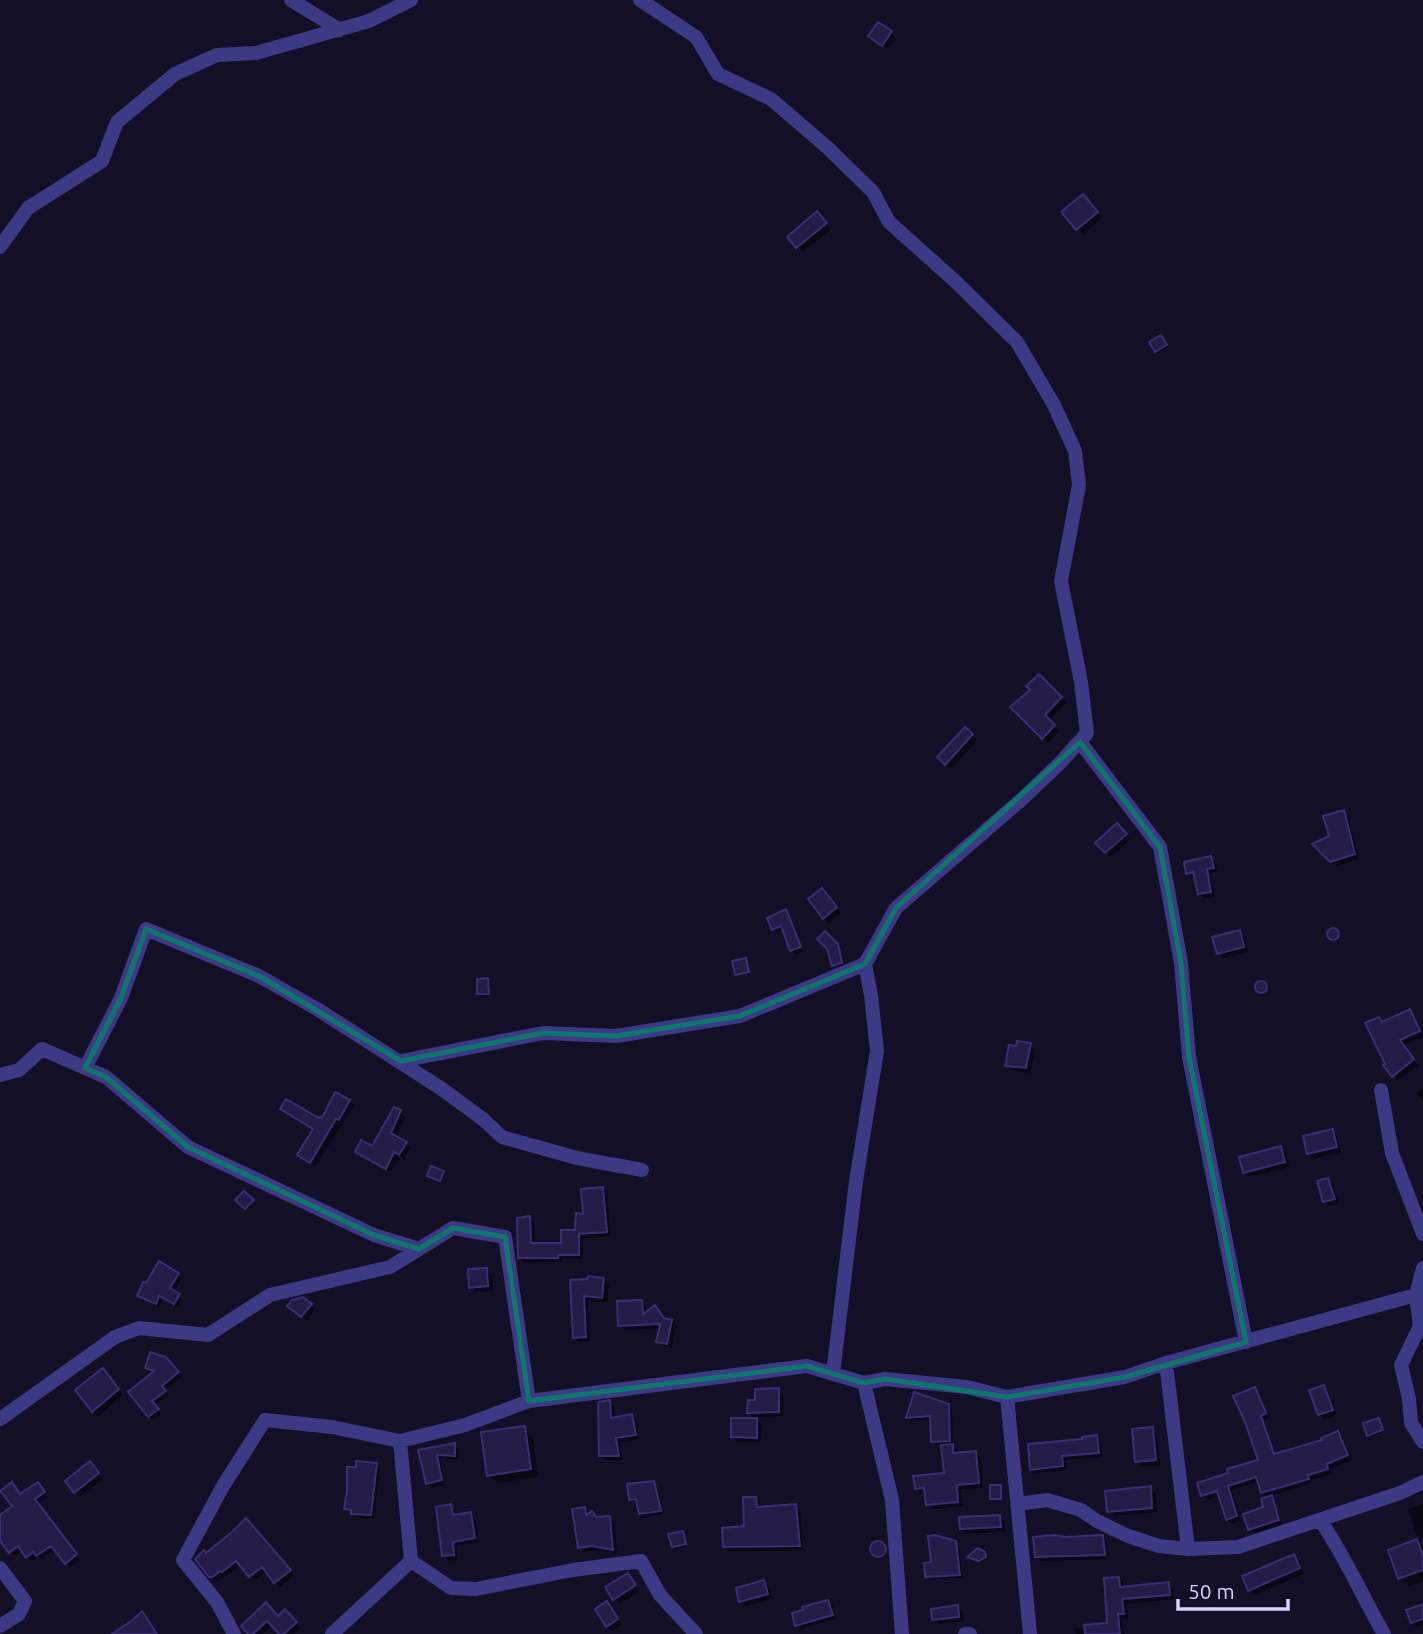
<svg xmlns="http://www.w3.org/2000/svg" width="1423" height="1634" font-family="Ubuntu,sans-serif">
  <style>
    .shadow { fill: #0007 }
    .building { fill: #241b47; stroke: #3b2d73; stroke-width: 2 }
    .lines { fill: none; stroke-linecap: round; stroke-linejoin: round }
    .minor { stroke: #3d3a85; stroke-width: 14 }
    .marked { fill: none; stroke: #0f766e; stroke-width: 5; stroke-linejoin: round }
  </style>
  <rect width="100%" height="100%" fill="#130f26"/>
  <!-- shadow -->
  <path class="shadow" d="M891,33l5,5 -8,11 -12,-8z
    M1088,201l14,17 -19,16 -19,-21z
    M822,218l9,11 -28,23 -14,-15z
    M1163,339l5,8 -10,6 -2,-2z
    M1039,676l27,27 -17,18 10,10 -11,12 -35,-36 20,-17z
    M965,729l12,12 -26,28 -12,-12z
    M1343,812l5,5 11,42 -23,7 -21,-21 16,-8z
    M1117,825l13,15 -19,17 -13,-14z
    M1211,858l4,4 2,10 -7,1 5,23 -11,2 -5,-5 -3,-16h-4l-4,-4z
    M827,896l14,17 -12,10 -5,-5z
    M785,911l4,4 15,36 -8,3 -4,-4 -7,-20 -8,3 -3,-4z
    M1331,931l9,3 -1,6 -9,-3z
    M1239,932l5,5 4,15 -24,6 -6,-5z
    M825,934l14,14 4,17 -8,2 -2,-2z
    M488,980l2,16h-10l-2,-2z
    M1256.5 989a5.5 5.5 0 1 1 11 0a5.5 5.5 0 1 1-11 0Z
    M1409,1011l6,5 8,21 -20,9 15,19 -20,16 -11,-16 -8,-46 4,4z
    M1030,1045l5,5 -5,23 -18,-3 -5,-5z
    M1423,1089v13l-6,-9z
    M349,1101l5,5 -39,61 -11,-7 -5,-5 15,-25 -32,-21 37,11z
    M400,1112l5,5 -9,21 14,10 -6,11 -4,-3 -9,16 -34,-20 15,-4z
    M1332,1131l5,5 4,16 -27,7 -5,-6z
    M1281,1148l5,5 3,14 -39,10 -5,-5z
    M1328,1180l5,5 6,19 -9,2 -6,-5z
    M603,1189l4,4 4,43 -28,2v21h-21v3l-38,1 -4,-5 9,-40 5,5 1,22 28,-1 13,-12z
    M244,1193l10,10 -6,7 -10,-10z
    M486,1270l6,5 1,16 -17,1 -5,-5z
    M178,1275l4,3 -8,14 8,7 -4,8 -16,-8 -3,8 -20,-11z
    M604,1279l5,6 -2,17 -19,-2 2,41 -10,1 -5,-5 -3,-55z
    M641,1301l5,5 1,7 24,8 5,5 -4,22 -9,-2 -5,-4 3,-14 -37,2 -4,-5z
    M310,1305l5,5 -8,10 -12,-9z
    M170,1363l12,14 -17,13 4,5 -14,10 6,9 -8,6 -4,-4 5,-43 -7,-5z
    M108,1375l15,20 -25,21 -5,-5z
    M1324,1387l5,5 8,23 -13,4 -5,-5z
    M778,1390l5,5 1,21 -30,1 -5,-5 8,-10z
    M1255,1391l5,5 9,22 -5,2 12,35 48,-13 14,-9 5,4 9,23 -22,9 2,5 -21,6 1,3 -42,13 5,5 7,23 -28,9 -5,-4 17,-21 3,-10 -6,-6 -4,-11 -27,9 9,31 -9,3 -5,-5 -7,-23 -12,4 -5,-5 57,-34z
    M609,1402l5,5v13l18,-4 4,5 3,18 -19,3 2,18h-17l-5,-4z
    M948,1406l4,4 1,34h-3l7,7v4l19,-2 5,5 2,30 -22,1 2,17 -30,3 -5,-5 -1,-12 -6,1 -5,-5 30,-14 -3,-30 -6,1 -4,-4 -1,-22 -21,2 -3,-4z
    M757,1420l5,5 -1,17h-23l-5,-6z
    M1380,1422l4,10 -14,5 -2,-2z
    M524,1428l8,8 6,41 -41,6 -8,-8z
    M1152,1429l5,5 3,31 -18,1 -6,-5z
    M1096,1437l4,4 2,16 -36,3 1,10 -31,3 -5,-4 53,-28z
    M454,1445l5,4v10h-19l5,26 -13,3 -5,-5 -7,-31z
    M376,1464l4,5 -6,49 -17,-1 -12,-9z
    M95,1469l8,10 -23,17 -5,-5z
    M654,1483l3,4 6,27 -19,3 -3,-4 -2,-11h-5l-3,-3z
    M1150,1488l5,5 2,19 -43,4 -5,-5z
    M44,1491l4,6 -10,7 42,56 -10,7 -14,-18 -15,10 -3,-3 -7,5 -8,-11 -9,6 -11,-14 -3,2v-27l14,-10 7,-11z
    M755,1498l5,5 1,6 34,-3 5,5 4,39 -74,2 -5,-5 21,-19z
    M1423,1504v33l-3,1 -4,-4 -8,-25z
    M451,1506l5,5v5l14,-2 5,5 4,23 -22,4 1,13 -10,2 -5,-5z
    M584,1509l13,10 12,-1 5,4 3,32 -20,-4 -12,2 -5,-5z
    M1000,1517l5,5v10l-39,2 -5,-6z
    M251,1525l43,50 -14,12 -13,-16 -13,10 -13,-16 -25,17 -19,-23z
    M682,1533l5,13 -12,3 -2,-2z
    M1102,1536l4,5 2,18 -67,2 -5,-5z
    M1417,1541l6,6v34l-15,5 -8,-8z
    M955,1543l4,4 4,31 -33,1 -4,-3 7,-12z
    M873 1550a7 7 0 1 1 14 0a7 7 0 1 1-14 0Z
    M984,1553l4,6 -6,4 -12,-6z
    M1293,1556l6,5 5,13 -50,21 -5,-5z
    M628,1575l12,16 -20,13 -5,-5z
    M1119,1578l5,5v5l44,-4 5,4 1,11 -47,5 1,14 -6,1 2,15h-48l-1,-6 34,-3z
    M764,1582l5,5 3,12 -26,7 -5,-5z
    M828,1602l5,4 3,13 -35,10 -4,-4z
    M1423,1606v19l-6,2 -5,-5z
    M957,1607l6,5 1,9 -25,3 -5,-5z
    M612,1609l10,16 -10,6 -5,-5z
    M285,1612l16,16 -7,6h-13l-8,-9 -10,9h-12l-8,-8 35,-8z"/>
  <!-- building -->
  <path class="building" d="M878,22l14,9 -10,15 -14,-10z
    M1083,194l15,18 -22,18 -15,-18z
    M817,211l10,12 -31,25 -9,-11z
    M1161,335l6,10 -12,7 -6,-10z
    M1039,674l23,23 -17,18 10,10 -13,14 -32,-32 20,-17 -4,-4z
    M965,727l8,7 -28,31 -8,-8z
    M1344,810l11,44 -25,8 -18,-18 17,-8 -6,-20z
    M1117,823l10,11 -22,19 -10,-10z
    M1211,856l3,12 -7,1 4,23 -13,2 -5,-22 -7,2 -2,-12z
    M822,888l15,19 -14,12 -15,-20z
    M786,909l15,38 -11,4 -9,-25 -9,4 -5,-12z
    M1327 934a6 6 0 1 1 12 0a6 6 0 1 1-12 0Z
    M1240,930l4,17 -27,7 -5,-17z
    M825,931l13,13 4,19 -10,3 -5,-17 -10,-10z
    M746,958l3,14 -14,3 -3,-14z
    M488,978l1,16h-12v-15z
    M1255 987a6 6 0 1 1 12 0a6 6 0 1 1-12 0Z
    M1410,1009l10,22 -20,9 14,19 -22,18 -9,-12 2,-1 -20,-41 14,-6 3,5z
    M1017,1041l14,2 -5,25 -21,-2 4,-21 7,1z
    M335,1092l15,8 -11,20 -3,-1 -26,44 -13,-8 16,-26 -33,-20 6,-10 33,19 4,-2z
    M394,1107l7,3 -10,23 16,9 -8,13 -5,-3 -8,17 -31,-17 6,-12 11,6z
    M1333,1129l4,18 -30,7 -4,-18z
    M1281,1146l4,16 -42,11 -4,-16z
    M431,1166l13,5 -4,10 -13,-5z
    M1328,1178l7,21 -12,3 -6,-21z
    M603,1187l4,45 -28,2v21h-21v3h-40l-1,-40 13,-2 1,27h30v-13h14l1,-17 7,1 -2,-25z
    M244,1191l10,9 -9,9 -10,-9z
    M159,1261l20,12 -9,15 10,6 -6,10 -15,-8 -3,8 -19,-8 6,-14 3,1z
    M487,1268l1,18 -19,2 -1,-19z
    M588,1276l16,2 -2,20 -18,-2 2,41 -13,1 -3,-58 17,-1z
    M303,1297l9,7 -11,13 -14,-11 5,-6z
    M642,1300l1,14 12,-9 9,13 8,2 -5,24 -11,-2 4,-18 -42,2 -1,-25z
    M150,1352l16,5 13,15 -17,14 4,5 -14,10 7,8 -11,8 -20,-25 26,-21 -9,-3z
    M103,1368l16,21 -27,23 -17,-22z
    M1324,1385l9,25 -15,5 -9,-25z
    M1255,1387l11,26 -5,3 13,38 48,-14 -1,-2 17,-7 10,24 -21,9 1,5 -20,6 1,4 -48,14 -5,-16 -28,9 9,30 -11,4 -9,-29 -16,5 -4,-13 31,-10 -1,-4 31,-9 -13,-38 -12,-26z
    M779,1388v24l-32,1 1,-13h7v-11z
    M914,1392l35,12 1,37 -19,1 -1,-26 -24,2z
    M610,1400l1,18 21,-4 4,21 -20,3 3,18h-20l-1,-54z
    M731,1418h26v20l-26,-1z
    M1379,1418l4,12 -16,6 -4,-13z
    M525,1426l6,43 -44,7 -6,-44z
    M1153,1427l3,33 -21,2 -3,-33z
    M1097,1435l2,18 -37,3 1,10 -33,4 -2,-26 54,-5v-2z
    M455,1443v13l-18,-1 5,25 -16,4 -8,-34z
    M953,1444v9l23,-2 3,32 -22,2 1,17 -32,3 -2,-17 -9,1 -2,-13 31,-3 -3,-28z
    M90,1461l9,12 -25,20 -9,-12z
    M356,1461l21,2 -6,52 -20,-1v-4l-7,-1 3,-18v-24h9z
    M654,1481l7,30 -22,3 -3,-15 -7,1 -2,-16z
    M12,1482l8,12 18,-12 7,10 -10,7 42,55 -12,10 -14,-18 -15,10 -3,-4 -7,6 -8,-12 -9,7 -9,-12v-26l12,-9 -12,-15z
    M990,1485h11v14h-11z
    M1151,1486l1,22 -45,4 -2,-21z
    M1272,1495l7,25 -31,10 -5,-16 20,-7 -2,-8z
    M743,1497h13l1,10 39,-3 4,42 -77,1 -1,-19 22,-2z
    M451,1504l2,11 18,-3 4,26 -22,4 1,13 -12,1 -6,-49z
    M585,1507l1,8 6,-4 4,6 14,-1 3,34 -22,-4 -13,2 -6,-39z
    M1000,1515l1,12 -41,2 -1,-12z
    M246,1518l45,52 -17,13 -12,-16 -13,10 -13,-16 -14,11 -2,-1 -7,6h-4l-14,-18 9,-9 2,3 26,-21z
    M683,1531l3,13 -14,3 -4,-13z
    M935,1535l21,6 4,34 -35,2 -1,-14 7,-1 -3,-26z
    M1055,1535l10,2 38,-2 2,20 -70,2 -2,-20z
    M1417,1539l6,16v15l-25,9 -10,-29z
    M870 1549a8 8 0 1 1 16 0a8 8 0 1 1-16 0Z
    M978,1548l7,4 1,5 -7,4 -12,-4z
    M1294,1554l6,14 -52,23 -6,-15z
    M628,1573l8,12 -23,15 -8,-13z
    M1119,1577l1,10 49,-5 1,13 -48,4 2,15h-6l2,20h-35l-1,-9 23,-2 -3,-45z
    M764,1580l4,14 -29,8 -3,-14z
    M828,1600l5,15 -38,11 -3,-13 11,-3 -1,-3z
    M607,1601l11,18 -12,8 -11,-18z
    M266,1602l12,14 7,-7 12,13 -13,12h-5l-12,-13 -14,13h-5l-7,-8z
    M1423,1604v15l-12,4 -5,-13z
    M958,1605l1,12 -27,3 -1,-11z
    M142,1611l15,23h-45l22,-15z"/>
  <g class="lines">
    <!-- minor -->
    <path class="minor" d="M291,0l49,30
      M0,247l28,-39 74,-47 15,-39 58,-48 42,-19 39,-2 113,-32 42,-21
      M1080,742l80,105 21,116 8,94 57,285
      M401,1061l142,-28 73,3 124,-20 125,-52 31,-56 125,-108 39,-37 27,-30 -6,-51 -20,-101 18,-96 -4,-34 -21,-46 -37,-63 -62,-61 -66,-59 -16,-30 -45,-44 -57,-49 -53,-25 -22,-37 -56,-37
      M85,1068l36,-70 25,-69 113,47 58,33 125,80 42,31 18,17 75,21 65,12
      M0,1075l19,-5 23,-21 64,28 82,70 186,88 45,14
      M1381,1090l11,63 31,81
      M1423,1268l-7,27 4,31 -19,39 8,34 2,24 12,19
      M1166,1363l22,186
      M833,1374l23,-193 21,-130 -6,-56 -6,-31
      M864,1383l28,117 10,134
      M1007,1397l23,237
      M0,1419l115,-82 24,-9 69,7 62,-40 120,-28 63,-39 52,9 24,164
      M400,1441l11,120
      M1018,1504l29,-4 34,10 16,11 31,15 31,10 29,3 50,-2 162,-54 23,-11
      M1320,1520c25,36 42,76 64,114
      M411,1561l40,27 25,1 97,-19 68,-9 19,34 36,39
      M0,1568l25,33 -6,13 -19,12
      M234,1634l-17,-32 -34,-42 40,-74 42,-66 67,7 68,14 65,-16 64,-24 278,-35 57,17 21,-4 82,8 40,10 118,-20 41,-14 257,-70
      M332,1634l79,-73
      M965,1634h5"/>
  </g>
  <!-- marked area -->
  <path class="marked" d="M1080,742l80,105 21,116 8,94 57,285 -121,35 -118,20 -122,-18 -21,4 -57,-17 -278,35 -24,-164 -52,-9 -34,21 -45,-14 -186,-88 -82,-70 -21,-9 36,-70 25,-69 113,47 142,85 142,-28 73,3 124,-20 125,-52 31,-56z"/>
  <!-- scale -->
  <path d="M1178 1599v10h110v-10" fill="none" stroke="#d9d4ff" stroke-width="3.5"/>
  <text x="1188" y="1599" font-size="21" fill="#d9d4ff" stroke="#130f26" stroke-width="5" paint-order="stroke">50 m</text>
</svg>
